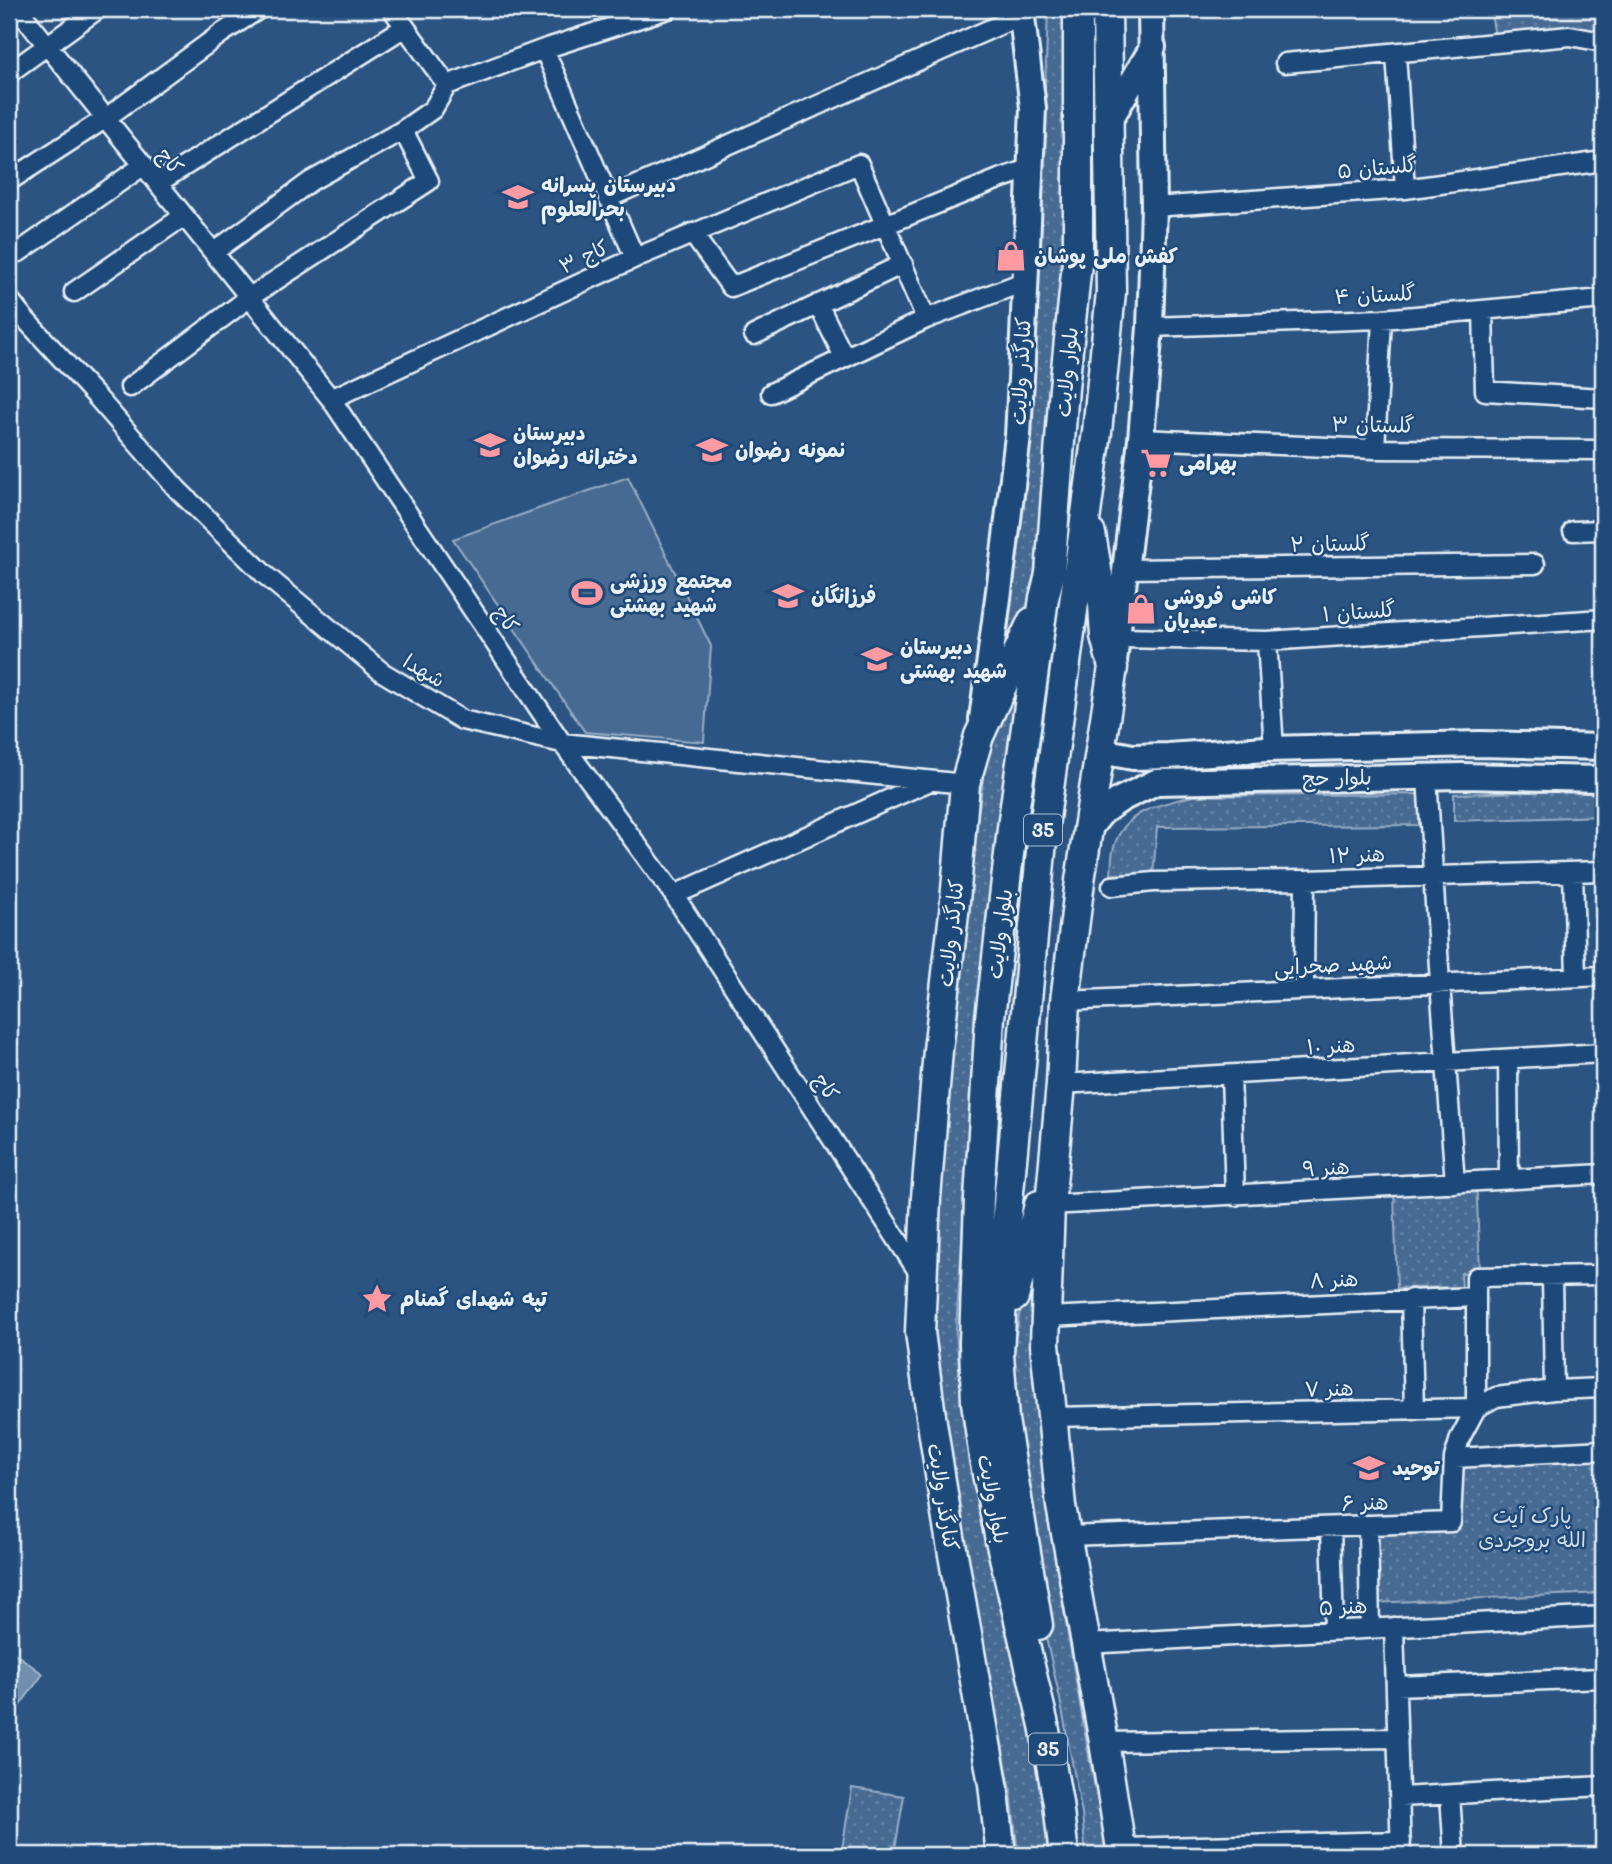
<svg xmlns="http://www.w3.org/2000/svg" width="1612" height="1864" font-family="Mali,'Playpen Sans Arabic',sans-serif">
  <style>
    .green { fill: url(#green-dots); stroke: #98aec6; stroke-width: 2 }
    .pitch { fill: #476b93; stroke: #98aec6; stroke-width: 2 }
    .water { fill: #708ead; stroke: #a0b6cb; stroke-width: 2 }
    .lines { fill: none; stroke-linecap: round; stroke-linejoin: round }
    .street-casing { stroke: #e8f1f8; stroke-width: 23 }
    .secondary-casing { stroke: #e8f1f8; stroke-width: 30 }
    .primary-casing { stroke: #e8f1f8; stroke-width: 33 }
    .street { stroke: #1f4a7a; stroke-width: 18 }
    .secondary { stroke: #1f4a7a; stroke-width: 24 }
    .primary { stroke: #1f4a7a; stroke-width: 28 }
    .labels { text-anchor: middle; stroke-width: 5; stroke-linejoin: round; paint-order: stroke }
    .shield { fill: #1f4a7a; stroke: #acbfd2; stroke-width: 2 }
    .shield-label { font-size: 19px; font-weight: bold; fill: #e8f1f8 }
    .street-label { font-size: 21px; fill: #e8f1f8; stroke: #1f4a7a }
    .poi-label { font-size: 21px; font-weight: bold; fill: #e8f1f8; stroke: #1f4a7a; text-anchor: start }
    .park-label { font-size: 21px; fill: #d0dde9; stroke: #1f4a7a }
  </style>
  <defs>
    <pattern id="green-dots" width="8" height="8" patternUnits="userSpaceOnUse" patternTransform="scale(1.75)"><rect width="8" height="8" fill="#476b93"/><path d="M2 2h.1M6 6h.1" fill="none" stroke="#6281a3" stroke-width="1.8" stroke-linecap="round"/></pattern>
  </defs>
  <rect width="100%" height="100%" fill="#2b5482"/>
  <filter id="ink" filterUnits="userSpaceOnUse"><feTurbulence type="fractalNoise" baseFrequency=".0143" numOctaves="2"/><feDisplacementMap in="SourceGraphic" scale="14" xChannelSelector="R" yChannelSelector="G"/><feConvolveMatrix kernelMatrix="1 2 1 2 8 2 1 2 1" color-interpolation-filters="sRGB"/></filter>
  <g filter="url(#ink)">
    <!-- green -->
    <path class="green" d="M1048,9h16l2,221 -28,359 -34,95 8,-99 11,-89 14,-191z
      M1490,9h113v21l-108,6z
      M1023,682l-43,294 -24,353 7,91 17,88 57,234 17,113h-36l-7,-64 -35,-176 -47,-273 28,-375 33,-238z
      M1557,791l46,3v22l-149,5v-27z
      M1420,794l-1,31 -262,2 -4,49 -42,-2c1,-8 0,-19 3,-27 10,-37 47,-43 79,-51z
      M1476,1177l4,95 -19,1 1,14 -65,1 -3,-96z
      M1042,1251l7,204 -6,34 45,262 20,104h-22l-4,-41 -22,-115 -16,-70 -31,-248 2,-40 6,-37z
      M1603,1458v135l-231,10 -3,-74 76,-4 -2,-60z
      M852,1788l52,8 -10,59h-53z"/>
    <!-- pitch -->
    <path class="pitch" d="M628,477l83,169 -7,96 -119,-10 -132,-193z"/>
    <!-- water -->
    <path class="water" d="M9,1649l34,25 -34,46z"/>
    <g class="lines">
      <!-- street casing -->
      <g class="street-casing">
        <path id="street" d="M18,9l313,390 231,344 112,152 247,381
          M544,49l91,209
          M1396,54l9,135
          M1285,63l285,-27 33,6
          M9,73l89,-64
          M447,85l97,-36 124,-40
          M9,181l97,-63 116,-85 37,-24
          M158,183l247,-156
          M608,198l414,-183
          M1154,207l251,-18 198,-28
          M692,233l39,54 268,-108 32,-11
          M19,252l125,-87
          M214,252l97,-71 92,-51 30,-21 14,-24 -55,-76
          M74,292l110,-76
          M9,299l15,19 72,78 82,94 87,85 117,97 80,48 100,23 403,41
          M818,304l26,53
          M1483,310l2,81 118,7
          M1150,327l232,-8 221,-20
          M754,335l149,-71
          M130,387l120,-90 179,-116 -26,-51
          M771,393l155,-74 100,-38
          M331,399l304,-141 224,-94 67,155
          M1141,439l234,10 228,1
          M1375,449l7,-130
          M1573,531l30,-1
          M1126,569l409,-5
          M1118,638l149,3 336,-22
          M1267,641l7,108
          M1427,777l13,206 15,200
          M1573,872l3,105
          M1112,886l42,-4 151,-2 298,-9
          M674,895l256,-114
          M1304,989l1,-109
          M1065,1001l538,-25
          M1508,1059l1,120
          M1231,1075l4,121
          M1061,1084l542,-31
          M1050,1205l553,-31
          M1552,1277l2,113
          M1411,1299l3,111
          M1047,1317l428,-20
          M1052,1417l424,-9 20,-11 58,-7 49,-2
          M1454,1458l149,-8
          M1368,1525l2,103
          M1331,1527l3,103
          M1067,1536l384,-14 3,-64 6,-20 16,-30v-131l127,-2
          M1394,1627l7,228
          M1086,1644l517,-28
          M1396,1686l207,-8
          M1104,1742l294,-4
          M1450,1795l4,60
          M1400,1797l203,-11
          M1121,1848l280,-7"/>
      </g>
      <!-- secondary casing -->
      <g class="secondary-casing">
        <path id="secondary" d="M1109,121l44,-74
          M1114,662l27,-223 9,-112 4,-120 -3,-198
          M982,719l22,-166 14,-117 4,-77 11,-251 -12,-99
          M1100,751l33,6 35,-1 98,-7 214,-5 123,3
          M1087,831l15,-19 19,-13 35,-17 306,-6 141,3"/>
      </g>
      <!-- primary casing -->
      <g class="primary-casing">
        <path id="primary" d="M1091,534l12,71 2,31 8,31 -33,214 -15,120 -4,83 -11,121 -5,139 16,162 43,236 18,113
          M1014,1297l25,-92
          M1038,1625l-34,-205 -5,-66 7,-130 36,-383 55,-409 14,-140 -4,-283
          M1001,1855l-8,-71 -46,-264 -16,-104 -11,-84 6,-134 12,-148 16,-137 11,-129 14,-48 53,-114
          M1064,1855l-6,-52 -14,-78 -44,-185 -16,-82 -8,-56 -2,-59 5,-144 11,-181 23,-198 31,-222 6,-24 14,-186 14,-134v-245"/>
      </g>
      <!-- street -->
      <use href="#street" class="street"/>
      <!-- secondary -->
      <use href="#secondary" class="secondary"/>
      <!-- primary -->
      <use href="#primary" class="primary"/>
    </g>
  </g>
  <!-- icons -->
  <defs>
    <g id="school-bare" transform="scale(2.415)"><path d="M0-5L7-2L0 1L-7-2ZM-4 1L0 2.5L4 1V4Q0 6-4 4Z" fill="#ff9aa2" stroke="#1f4a7a" stroke-width="2.5" paint-order="stroke"/></g>
    <g id="shop-bare" transform="scale(2.415)"><path d="M-5-2.5h2.3a2.7 3.5 0 0 1 5.4 0H5L5.5 6h-11ZM-1.5-2.5h3a1.5 2.3 0 0 0-3 0Z" fill="#ff9aa2" stroke="#1f4a7a" stroke-width="2.5" paint-order="stroke"/></g>
    <g id="supermarket-bare" transform="scale(2.415)"><path d="M-6-5.5h2.5l.6 2H6L4.5 2H-2.5L-4.4-4H-6ZM-1.5 3.2a1.3 1.3 0 1 0 .1 0ZM3 3.2a1.3 1.3 0 1 0 .1 0Z" fill="#ff9aa2" stroke="#1f4a7a" stroke-width="2.5" paint-order="stroke"/></g>
    <g id="stadium-bare" transform="scale(2.415)"><path d="M0-5a6.5 5 0 1 0 0 10a6.5 5 0 1 0 0-10ZM-3.5-1.8h7v3.6h-7Z" fill="#ff9aa2" stroke="#1f4a7a" stroke-width="2.5" paint-order="stroke"/></g>
    <g id="sight-bare" transform="scale(2.415)"><path d="M0-6L1.8-2.2L6-1.7L2.9 1.2L3.7 5.4L0 3.3L-3.7 5.4L-2.9 1.2L-6-1.7L-1.8-2.2Z" fill="#ff9aa2" stroke="#1f4a7a" stroke-width="2.5" paint-order="stroke"/></g>
  </defs>
  <g fill-rule="evenodd">
    <use href="#school-bare" x="518" y="197"/>
    <use href="#shop-bare" x="1011" y="256"/>
    <use href="#school-bare" x="490" y="445"/>
    <use href="#school-bare" x="712" y="450"/>
    <use href="#supermarket-bare" x="1156" y="463"/>
    <use href="#stadium-bare" x="587" y="593"/>
    <use href="#school-bare" x="788" y="596"/>
    <use href="#shop-bare" x="1141" y="609"/>
    <use href="#school-bare" x="877" y="659"/>
    <use href="#sight-bare" x="377" y="1299"/>
    <use href="#school-bare" x="1369" y="1468"/>
  </g>
  <g class="labels">
    <!-- shield labels -->
    <g class="shield">
      <rect x="1024" y="814.5" width="38" height="31" rx="5"/>
      <rect x="1029" y="1733.5" width="38" height="31" rx="5"/>
    </g>
    <g class="shield-label">
      <text x="1043" y="837">35</text>
      <text x="1048" y="1756">35</text>
    </g>
    <!-- street labels -->
    <g class="street-label">
      <text transform="translate(170 161) rotate(52)" y="7">کاج</text>
      <text transform="translate(1377 168) rotate(-5)" y="7">گلستان ۵</text>
      <text transform="translate(584 257) rotate(-25)" y="7">کاج ۳</text>
      <text transform="translate(1375 295) rotate(-3)" y="7">گلستان ۴</text>
      <text transform="translate(1021 371) rotate(-87)" y="7">کنارگذر ولایت</text>
      <text transform="translate(1067 372) rotate(-85)" y="7">بلوار ولایت</text>
      <text transform="translate(1373 425) rotate(1)" y="7">گلستان ۳</text>
      <text transform="translate(1330 544) rotate(-1)" y="7">گلستان ۲</text>
      <text transform="translate(1359 612) rotate(-4)" y="7">گلستان ۱</text>
      <text transform="translate(506 619) rotate(56)" y="7">کاج</text>
      <text transform="translate(424 671) rotate(31)" y="7">شهدا</text>
      <text transform="translate(1337 778) rotate(-1)" y="7">بلوار حج</text>
      <text transform="translate(1357 855) rotate(-2)" y="7">هنر ۱۲</text>
      <text transform="translate(951 933) rotate(-84)" y="7">کنارگذر ولایت</text>
      <text transform="translate(1000 934) rotate(-83)" y="7">بلوار ولایت</text>
      <text transform="translate(1333 965) rotate(-3)" y="7">شهید صحرایی</text>
      <text transform="translate(1331 1046) rotate(-3)" y="7">هنر ۱۰</text>
      <text transform="translate(826 1087) rotate(57)" y="7">کاج</text>
      <text transform="translate(1326 1168) rotate(-3)" y="7">هنر ۹</text>
      <text transform="translate(1334 1280) rotate(-3)" y="7">هنر ۸</text>
      <text transform="translate(1329 1389) rotate(-1)" y="7">هنر ۷</text>
      <text transform="translate(943 1497) rotate(81)" y="7">کنارگذر ولایت</text>
      <text transform="translate(993 1499) rotate(79)" y="7">بلوار ولایت</text>
      <text transform="translate(1365 1503) rotate(-2)" y="7">هنر ۶</text>
      <text transform="translate(1343 1607) rotate(-3)" y="7">هنر ۵</text>
    </g>
    <!-- poi labels -->
    <g class="poi-label">
      <text x="541" y="192">دبیرستان پسرانه<tspan x="541" dy="24">بحرالعلوم</tspan></text>
      <text x="1034" y="263">کفش ملی پوشان</text>
      <text x="513" y="440">دبیرستان<tspan x="513" dy="24">دخترانه رضوان</tspan></text>
      <text x="735" y="457">نمونه رضوان</text>
      <text x="1179" y="470">بهرامی</text>
      <text x="610" y="588">مجتمع ورزشی<tspan x="610" dy="24">شهید بهشتی</tspan></text>
      <text x="811" y="603">فرزانگان</text>
      <text x="1164" y="604">کاشی فروشی<tspan x="1164" dy="24">عبدیان</tspan></text>
      <text x="900" y="654">دبیرستان<tspan x="900" dy="24">شهید بهشتی</tspan></text>
      <text x="400" y="1306">تپه شهدای گمنام</text>
      <text x="1392" y="1475">توحید</text>
    </g>
    <!-- park labels -->
    <g class="park-label">
      <text x="1532" y="1523">پارک آیت<tspan x="1532" dy="24">الله بروجردی</tspan></text>
    </g>
  </g>
  <!-- margin -->
  <rect width="1612" height="1864" fill="none" stroke="#1f4a7a" stroke-width="35"/>
  <rect x="18" y="18" width="1577" height="1829" fill="none" stroke="#e8f1f8" stroke-width="2.5" filter="url(#ink)"/>
</svg>
